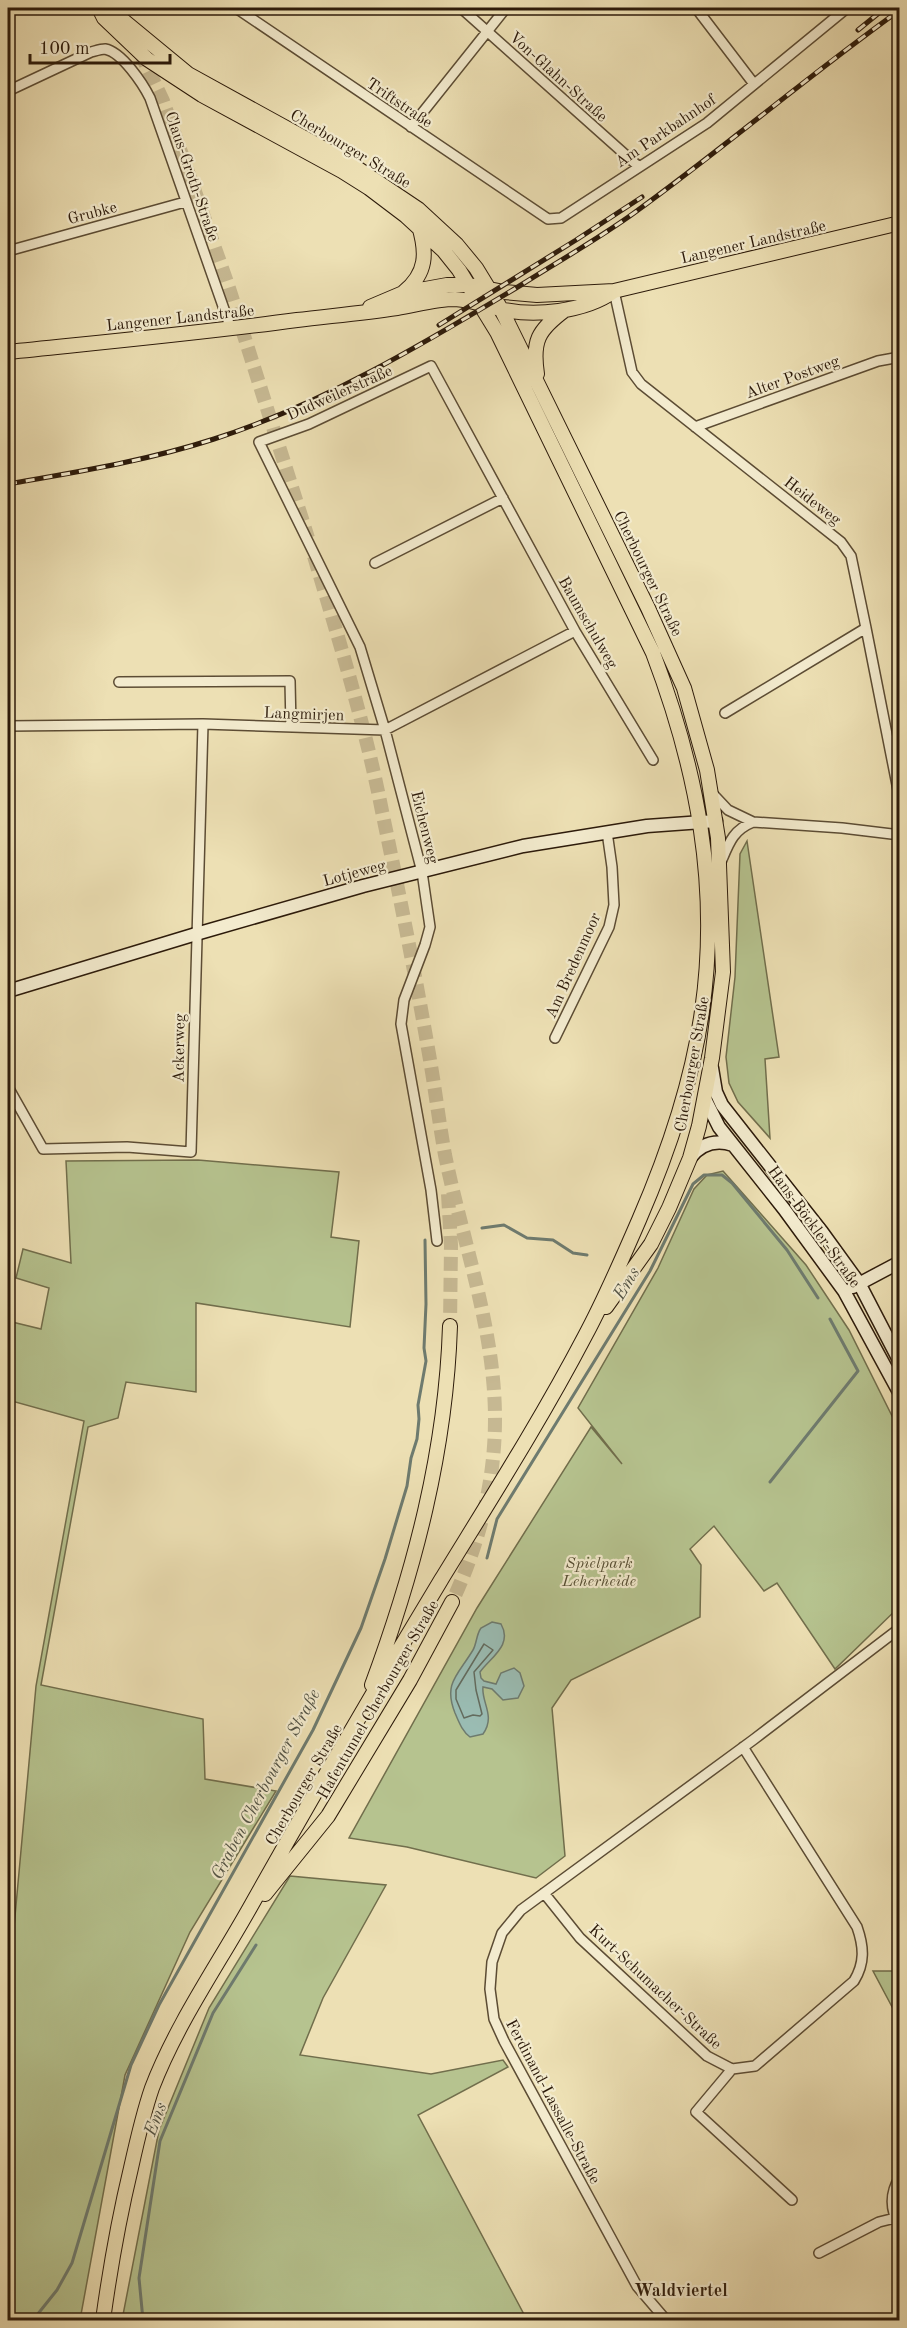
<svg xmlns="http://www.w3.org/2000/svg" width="907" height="2328" font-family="'Old Standard TT',serif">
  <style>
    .green { fill: #b6c38f; stroke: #716e4c; stroke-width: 1.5 }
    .water { fill: #9abcb3; stroke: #6e7b6f; stroke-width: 1.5 }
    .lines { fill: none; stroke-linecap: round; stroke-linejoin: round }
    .shore { stroke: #636b5e; stroke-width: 1.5 }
    .stream { stroke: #6e7b6f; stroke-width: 3 }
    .primary-tunnel { stroke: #c6b892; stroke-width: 14; stroke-dasharray: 14 7; stroke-linecap: butt }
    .street-casing { stroke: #5c4c34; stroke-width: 12 }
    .secondary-casing { stroke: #2c1a0a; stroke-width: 15 }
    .primary-casing { stroke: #2c1a0a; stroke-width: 16 }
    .street { stroke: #f3ebce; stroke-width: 9 }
    .secondary { stroke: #f3ebce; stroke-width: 12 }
    .primary { stroke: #ede0b4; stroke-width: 14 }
    .rail-casing { stroke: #2c1a0a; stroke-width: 5 }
    .rail { stroke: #f3ebce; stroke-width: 3; stroke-dasharray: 9; stroke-linecap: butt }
    .labels { text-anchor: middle; stroke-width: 4.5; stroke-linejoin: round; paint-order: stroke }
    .street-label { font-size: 16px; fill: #2c1a0a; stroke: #f3ebce }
    .park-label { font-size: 16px; font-style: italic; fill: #554d32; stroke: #f3ebce }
    .water-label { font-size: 18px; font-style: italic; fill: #525345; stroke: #f3ebce }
    .neighbourhood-label { font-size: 18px; font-weight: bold; fill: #2c1a0a; stroke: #f3ebce }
  </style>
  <rect width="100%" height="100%" fill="#ede0b4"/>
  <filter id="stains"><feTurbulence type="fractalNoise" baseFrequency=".00333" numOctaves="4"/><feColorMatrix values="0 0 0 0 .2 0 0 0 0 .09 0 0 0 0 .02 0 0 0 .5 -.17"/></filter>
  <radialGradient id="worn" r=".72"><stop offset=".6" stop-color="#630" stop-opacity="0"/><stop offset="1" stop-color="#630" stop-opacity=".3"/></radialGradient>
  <!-- green -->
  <path class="green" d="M747,841l32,216 -14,2 5,79 -32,-36 -9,-19 -3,-26 9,-80 5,-123z
    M198,1160l141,12 -8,65 28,4 -9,86 -154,-24v89l-70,-10 -8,36 -30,9 -47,258 162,34 2,60 71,12 -86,141 -65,143 -45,245h-72v-327l28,-307 48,-265 -76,-21v-79l33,8 8,-41 -33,-10 7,-29 48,14 -5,-102z
    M723,1171l83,94 43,65 50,100v177l-64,62 -58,-86 -13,8 -50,-65 -24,23 11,16 -1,52 -129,63 -19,28 13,148 -29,22 -129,-31 -58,-9 128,-230 114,-181 31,37 -44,-56 80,-140 36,-79 13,-14z
    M290,1876l96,9 -63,113 -23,57 131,19 72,-14 5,7 -90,48 109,205h-405l37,-190 50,-122z
    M873,1971h26v49z"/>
  <!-- water -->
  <path class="water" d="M492,1622l9,2c12,21 -10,33 -21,48l1,6 3,3 12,3 5,-11 13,-5 6,5 4,13 -6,12 -15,2 -11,-11 -9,-2c-2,15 13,29 0,47l-13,3c-8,-6 -11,-15 -15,-24 -12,-30 3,-38 18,-63 4,-7 3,-15 8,-22z"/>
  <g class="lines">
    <!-- shore -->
    <path class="shore" d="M484,1644l9,6 -19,22 2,18 6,24 -2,2 -7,-1 -9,3 -8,-19v-9z"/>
    <!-- stream -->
    <path class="stream" d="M482,1228l22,-3 23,13 26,2 20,13 14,2
      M770,1482l88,-111 -28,-52
      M487,1558l10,-39 153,-248 43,-87 11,-9h18l10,8 55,67 31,48
      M37,2315l20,-25 15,-27 59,-198 28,-60 154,-275 48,-102 24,-69 22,-73 4,-28 6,-19 2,-20 -1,-14 8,-44 -2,-13 2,-44 -1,-64
      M22,2320l15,-5 44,4
      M143,2320l-4,-42 21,-137 53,-128 43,-68"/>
    <!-- primary-tunnel -->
    <path class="primary-tunnel" d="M140,52l23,49 65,184 80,253
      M314,556c25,84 51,169 68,255 17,81 33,162 47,243 6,34 10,68 16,101 18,88 50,174 50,264 0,64 -16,125 -43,183
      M448,1194l3,51 -1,81"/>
    <!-- street casing -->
    <g class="street-casing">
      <path id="street" d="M236,8l312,211 13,-1 146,-95 140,-115
        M461,8l177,158
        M696,8l58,76
        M8,91l83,-39c4,-1 10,-3 14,-3 17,3 38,35 45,49l81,231
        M411,127l95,-119
        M8,251l177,-49
        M614,291l18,81 9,12 200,158 10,14 15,72 -141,85
        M695,427l183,-66 22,-4
        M375,563l128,-65
        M866,628l34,172
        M119,682l171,-1 1,46
        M8,726l195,-2 182,6 190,-99
        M712,793l16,17 25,12 89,6 58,7
        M721,862c8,-19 12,-32 32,-40
        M555,1038l54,-111 5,-22 -2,-38 -5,-35
        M8,1087l35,62 84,-2 64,5 12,-428
        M437,1241l-6,-51 -30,-166 3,-24 21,-55 5,-18 -8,-55 -37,-142 -25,-83 -101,-205 50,-18 122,-58 144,265 78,129
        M544,1893l36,45 127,118 25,13 23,-3 99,-85c11,-18 10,-34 3,-54l-114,-180
        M732,2069l-36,43 96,88
        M900,2177c-11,17 -10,33 0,50
        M819,2253l60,-31 16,-4
        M666,2320l-29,-34 -133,-245 -10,-22 -4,-30 2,-27 10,-29 19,-23 232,-170 147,-112
        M892,2320l8,-4"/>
    </g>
    <!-- secondary casing -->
    <g class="secondary-casing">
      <path id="secondary" d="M8,991l188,-57 167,-48 160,-40 124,-20 69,-5
        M712,1068l4,24 6,13 100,127 37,51 41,79
        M705,1099l14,28 65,82 60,82 56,103
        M690,1158c11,-14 25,-19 43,-13
        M853,1287l47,-25"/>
    </g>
    <!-- primary casing -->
    <g class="primary-casing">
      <path id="primary" d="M99,8l5,10 43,41 55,36 140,76 27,17 37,28 37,34 16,20 38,62 156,321c44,116 67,234 49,358 -10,73 -34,142 -63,209 -17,39 -34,79 -54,116 -44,84 -95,164 -144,244 -65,107 -128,215 -189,324 -34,61 -75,119 -100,184 -9,26 -15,53 -21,80 -12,50 -21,101 -28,152
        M108,8l80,66 160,88 70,47 39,36 19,23 25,41 147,299 36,80 23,82 11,68 5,134 -11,86 -13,68 -9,32 -21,50 -18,36 -45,63
        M404,292c23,-19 23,-39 15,-66
        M370,307l33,-14 44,-8h22l35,7 33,3 77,-4 286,-68
        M8,352c96,-10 193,-19 289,-32 33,-4 67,-7 100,-12 19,-3 39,-9 58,-9 16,1 30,6 45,10 34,8 85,3 114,-18
        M537,374c-5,-33 1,-44 28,-64
        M372,1685c43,-116 74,-235 78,-359
        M265,1894l63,-78 82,-136 42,-78"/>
    </g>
    <!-- street -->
    <use href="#street" class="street"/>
    <!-- secondary -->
    <use href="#secondary" class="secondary"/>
    <!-- primary -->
    <use href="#primary" class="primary"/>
    <!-- rail casing -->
    <g class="rail-casing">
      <path id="rail" d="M858,30l27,-22
        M439,325l137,-85 66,-43
        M8,484c69,-12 138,-23 206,-45 109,-35 209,-95 307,-154 38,-24 77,-46 113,-72 90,-65 175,-138 266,-203"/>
    </g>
    <!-- rail -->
    <use href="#rail" class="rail"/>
  </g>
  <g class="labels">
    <!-- street labels -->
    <g class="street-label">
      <text transform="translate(559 76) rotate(42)" y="6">Von-Glahn-Straße</text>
      <text transform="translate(400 102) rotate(34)" y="6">Triftstraße</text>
      <text transform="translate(665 130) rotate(-34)" y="6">Am Parkbahnhof</text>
      <text transform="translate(351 148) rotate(31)" y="6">Cherbourger Straße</text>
      <text transform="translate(193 176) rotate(71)" y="6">Claus-Groth-Straße</text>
      <text transform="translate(92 212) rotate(-15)" y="6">Grubke</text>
      <text transform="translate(753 241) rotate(-13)" y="6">Langener Landstraße</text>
      <text transform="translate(180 317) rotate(-6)" y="6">Langener Landstraße</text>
      <text transform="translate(792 376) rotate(-20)" y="6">Alter Postweg</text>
      <text transform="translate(339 392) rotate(-24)" y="6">Dudweilerstraße</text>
      <text transform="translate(813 500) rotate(38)" y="6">Heideweg</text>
      <text transform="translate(649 573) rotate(64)" y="6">Cherbourger Straße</text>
      <text transform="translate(589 622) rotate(60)" y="6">Baumschulweg</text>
      <text transform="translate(304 713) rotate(2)" y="6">Langmirjen</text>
      <text transform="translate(426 827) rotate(76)" y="6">Eichenweg</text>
      <text transform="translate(354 872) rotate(-15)" y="6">Lotjeweg</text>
      <text transform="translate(572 965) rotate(-66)" y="6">Am Bredenmoor</text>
      <text transform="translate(178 1048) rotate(-89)" y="6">Ackerweg</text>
      <text transform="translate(691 1064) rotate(-80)" y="6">Cherbourger Straße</text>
      <text transform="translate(815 1226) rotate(54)" y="6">Hans-Böckler-Straße</text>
      <text transform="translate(377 1699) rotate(-60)" y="6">Hafentunnel Cherbourger Straße</text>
      <text transform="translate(303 1784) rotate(-60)" y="6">Cherbourger Straße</text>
      <text transform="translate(656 1986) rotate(43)" y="6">Kurt-Schumacher-Straße</text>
      <text transform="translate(554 2101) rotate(62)" y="6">Ferdinand-Lassalle-Straße</text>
    </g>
    <!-- park labels -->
    <g class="park-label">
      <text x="599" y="1568">Spielpark<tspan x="599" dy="18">Leherheide</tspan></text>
    </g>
    <!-- water labels -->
    <g class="water-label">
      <text transform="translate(626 1283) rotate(-59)" y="6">Ems</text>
      <text transform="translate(265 1784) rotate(-62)" y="6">Graben Cherbourger Straße</text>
      <text transform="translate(155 2119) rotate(-69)" y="6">Ems</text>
    </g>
    <!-- neighbourhood labels -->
    <g class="neighbourhood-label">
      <text x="681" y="2296">Waldviertel</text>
    </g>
  </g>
  <!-- margin -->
  <rect width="907" height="2328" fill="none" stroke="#ede0b4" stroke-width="30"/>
  <rect x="9" y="9" width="889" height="2310" fill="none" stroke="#2c1a0a" stroke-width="3"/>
  <rect x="15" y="15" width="877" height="2298" fill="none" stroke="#2c1a0a" stroke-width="1.5"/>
  <!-- scale -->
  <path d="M30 54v9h140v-9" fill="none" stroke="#2c1a0a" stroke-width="3"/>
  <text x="39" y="54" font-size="18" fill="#2c1a0a" stroke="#f3ebce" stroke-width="4.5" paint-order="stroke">100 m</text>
  <rect width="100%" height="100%" filter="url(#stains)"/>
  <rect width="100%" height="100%" fill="url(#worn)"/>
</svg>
